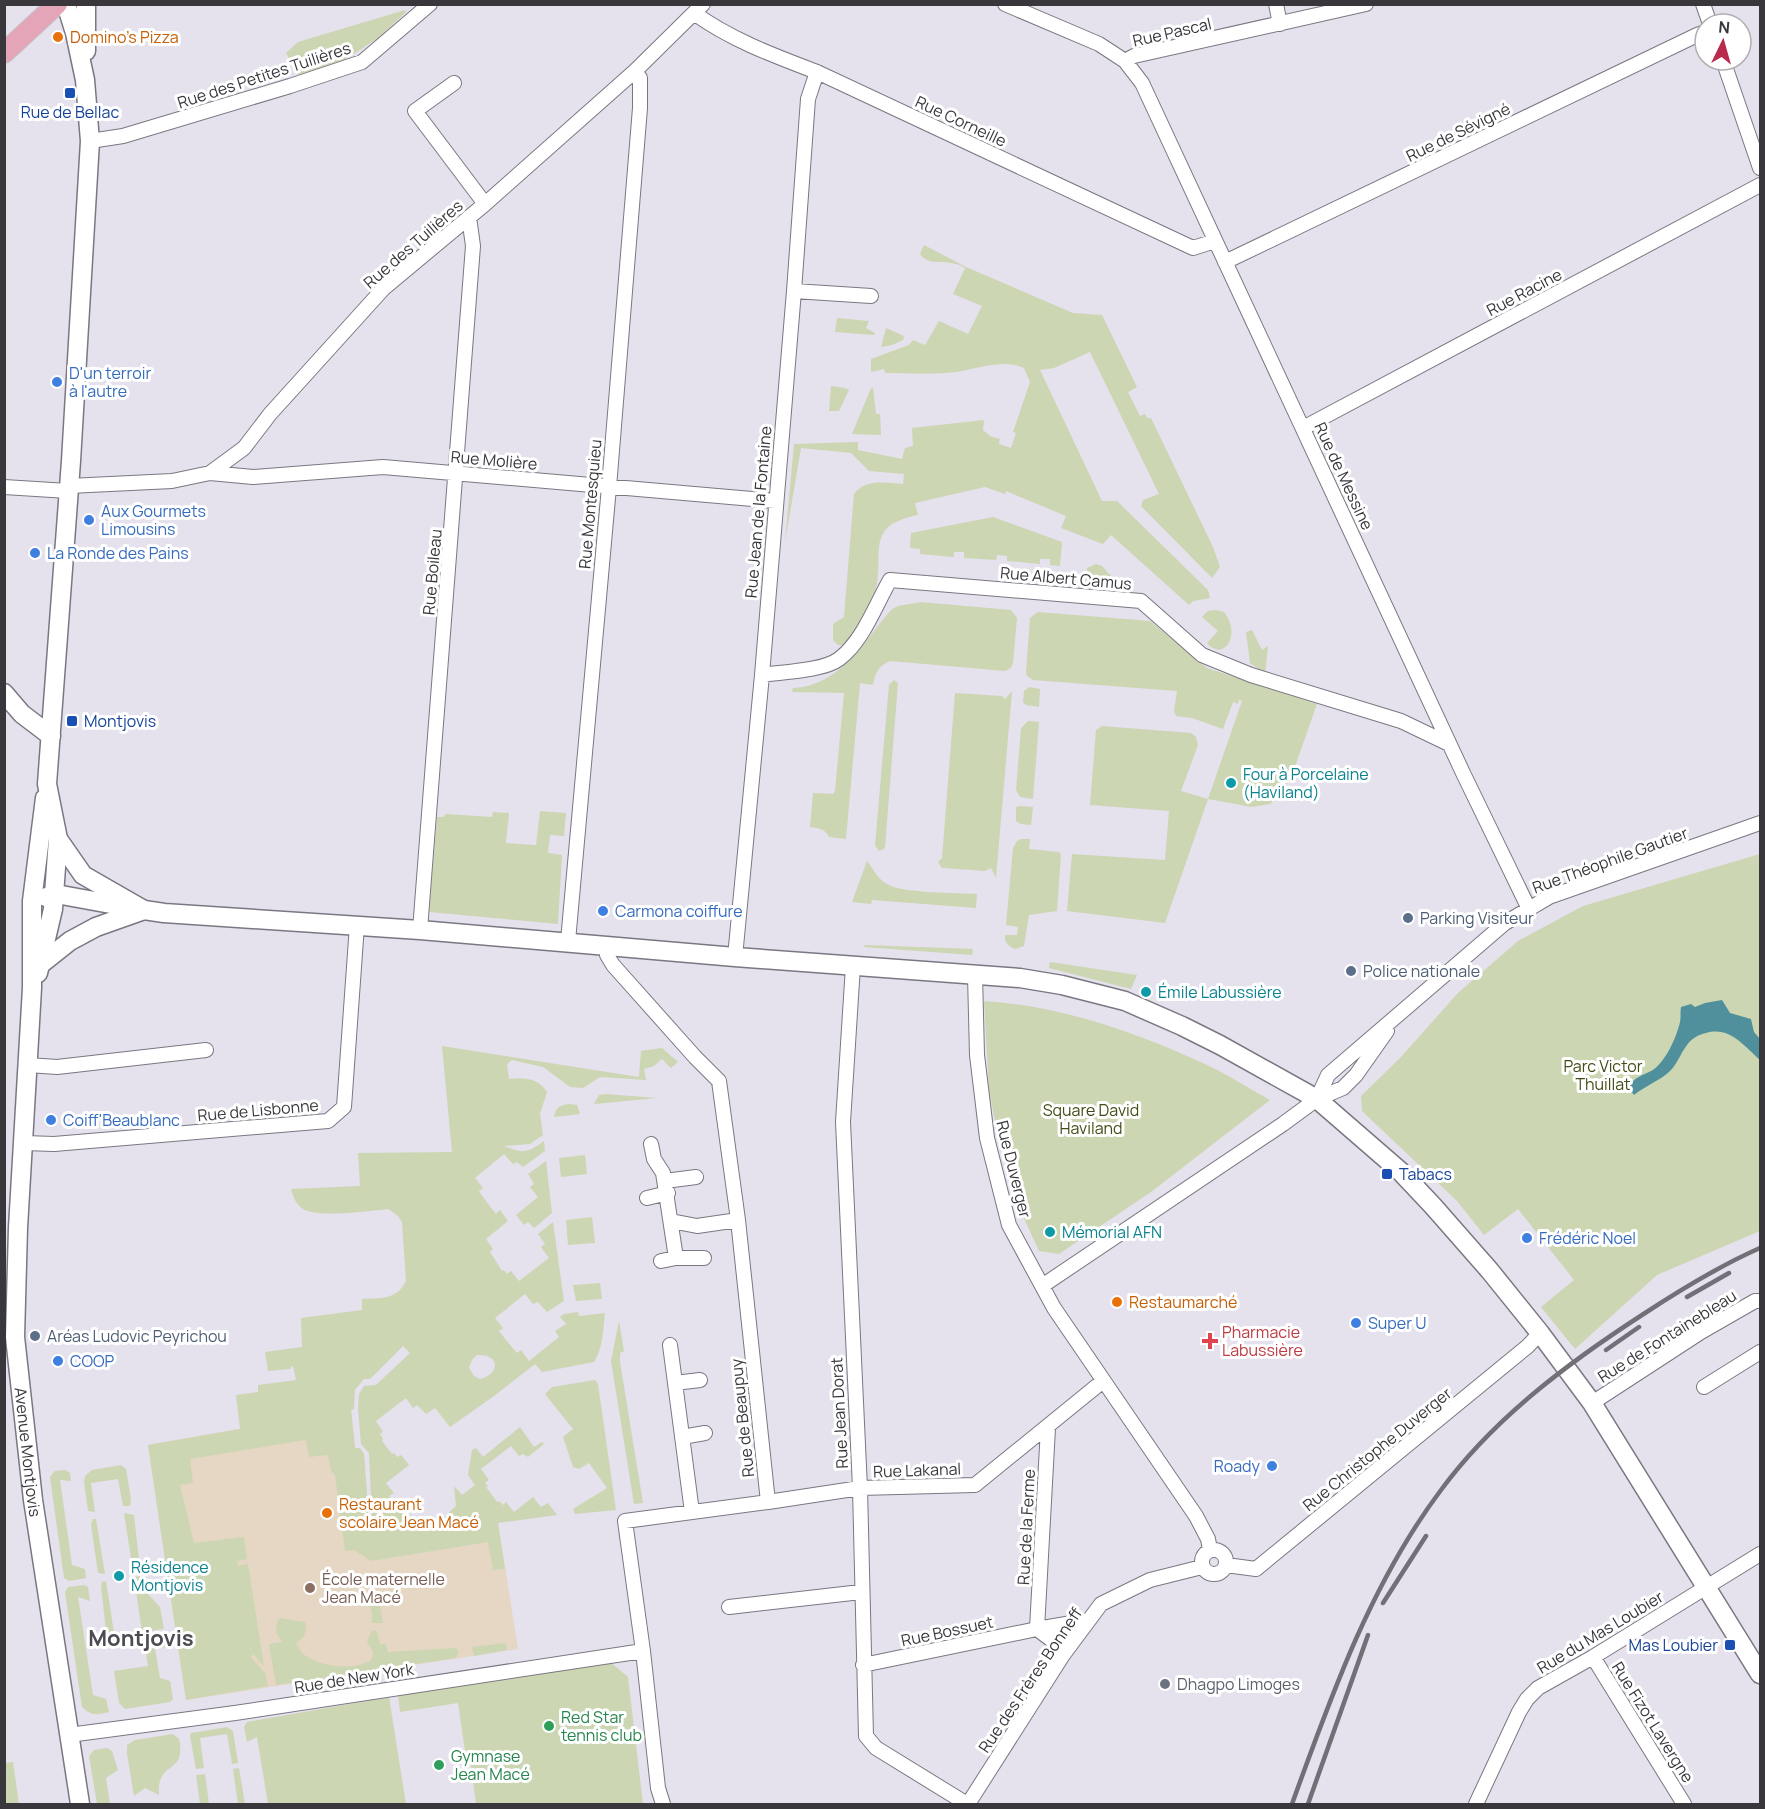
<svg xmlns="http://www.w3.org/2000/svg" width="1765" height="1809" font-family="Manrope,sans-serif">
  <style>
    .education { fill: #e5d7c4 }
    .green { fill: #cdd6b2; fill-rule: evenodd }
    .water { fill: #50909d }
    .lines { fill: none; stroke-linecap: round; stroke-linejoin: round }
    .street-casing { stroke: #7a7782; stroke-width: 16 }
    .secondary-casing { stroke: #7a7782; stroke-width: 21 }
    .primary-casing { stroke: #c4c3c4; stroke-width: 22 }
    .street { stroke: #fff; stroke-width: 14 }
    .secondary { stroke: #fff; stroke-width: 18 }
    .primary { stroke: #e4a5b8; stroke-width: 20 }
    .rail { stroke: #726f76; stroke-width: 4.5 }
    .food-dot { fill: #e8710a; stroke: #fff; stroke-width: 2 }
    .transit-dot { fill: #1a4fb4; stroke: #fff; stroke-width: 2 }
    .shop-dot { fill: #3f7fe0; stroke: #fff; stroke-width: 2 }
    .culture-dot { fill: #0f9aa8; stroke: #fff; stroke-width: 2 }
    .service-dot { fill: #5c6f8a; stroke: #fff; stroke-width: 2 }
    .health-dot { fill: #e0444e; stroke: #fff; stroke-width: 2 }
    .education-dot { fill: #8d6e63; stroke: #fff; stroke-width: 2 }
    .worship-dot { fill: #6b7280; stroke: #fff; stroke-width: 2 }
    .leisure-dot { fill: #2e9e5b; stroke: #fff; stroke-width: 2 }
    .labels { text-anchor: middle; stroke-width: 6; stroke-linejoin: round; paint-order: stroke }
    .street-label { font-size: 16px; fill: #39373c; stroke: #fff }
    .food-label { font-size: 16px; fill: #c56008; stroke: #fff; text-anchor: start }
    .transit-label { font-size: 16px; fill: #164399; stroke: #fff; text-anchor: start }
    .shop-label { font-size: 16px; fill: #366cbe; stroke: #fff; text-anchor: start }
    .culture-label { font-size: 16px; fill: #0d838f; stroke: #fff; text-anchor: start }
    .service-label { font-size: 16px; fill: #4e5e75; stroke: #fff; text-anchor: start }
    .park-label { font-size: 16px; fill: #434d16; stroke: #fff }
    .health-label { font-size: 16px; fill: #be3a42; stroke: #fff; text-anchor: start }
    .education-label { font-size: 16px; fill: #785e54; stroke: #fff; text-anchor: start }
    .worship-label { font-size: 16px; fill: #5b616d; stroke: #fff; text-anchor: start }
    .leisure-label { font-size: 16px; fill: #27864d; stroke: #fff; text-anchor: start }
    .district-label { font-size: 22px; font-weight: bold; fill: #4d4a54; stroke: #fff }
  </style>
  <rect width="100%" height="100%" fill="#e5e1ed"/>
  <!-- education -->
  <path class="education" d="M351,1409l12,107 47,15 88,-8 20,126 -332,51 -38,-255z"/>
  <!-- green -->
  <path class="green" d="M405,10l1,2 -28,26 -35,23 -45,14 -12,-22 12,-11z
    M924,245l42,22 107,46 29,2 35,72 -9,5 12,24 5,-2 2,4h4l62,129 7,20 -8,11 -71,-72 2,-6 16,-6 -69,-142 -36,16 -14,2 62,131h15l91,89 2,8 -17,3 -4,4 -78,-70 -8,9 -42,-16 5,-12 -60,-25 -1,3 -20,-7 -70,16 3,12c-56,11 -32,39 -43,78 -6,19 -20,37 -31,52h-6l-5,-5v-16l11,-7 10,-123c12,-16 32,-11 49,-10l1,-10 -35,-3 -18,-18 -50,-5 -16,94 9,-98 64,-2v8l44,9 3,-11 8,-2 -1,-18 72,-8 -1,10 7,6 10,3 -1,5 12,4 5,-15 -3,-1 17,-50 -6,-14c-21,-10 -47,1 -69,4 -22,3 -47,1 -70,1l-1,-4 -13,3v-13l38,-14 4,-5 12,5 14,-24 29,13 14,-28 -29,-12 12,-26c-3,-2 -7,-4 -10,-4 -12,-4 -27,2 -35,-10z
    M837,318l32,3 -3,7 9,5 -1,2 -39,-3z
    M886,328l18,8 -1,4 -11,5 -11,2z
    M831,386l14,2 4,2 -10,21h-10z
    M871,388h2l3,26h4l1,21 -29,-1z
    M993,517l69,25 -2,24 -10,-1v-6h-10v5l-33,-3v-5l-10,-1 -1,5 -32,-2v-6h-10v5l-34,-3v-5l-10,-1 1,-15z
    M1096,564l6,2 11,12 -3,8 -5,3 -19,-2 1,-19z
    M921,602l90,8 6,8 -4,45 -2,5 -6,3 -115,-10c-12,5 -15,12 -17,24l-13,-2 -14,156 -17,-2c-3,-8 -11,-9 -19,-10l3,-34 20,1 2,-3 9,-98 -52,-1 1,-4c47,-2 70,-46 98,-78l7,-4z
    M1216,610l8,2c18,22 0,51 -17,31l11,-12 -16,-14 6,-6z
    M1038,612l112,9 57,47 110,36 -25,71 -8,15 -14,14 -18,3 -44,-8 -43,124 -98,-12 5,-57 93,6 4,-49 -79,-6 6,-75 6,-4 89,7 5,4 2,8 -17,46 27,8 34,-98 -3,-1 -1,4 -5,-2 -10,27 -31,-11 -16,-2 -2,-5 3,-20 -144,-11 -6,-4 -1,-4 4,-54z
    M1252,630l10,20 6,-4 -3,28 -15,-11 -4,-31z
    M894,680l4,3 -13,164 -1,2 -5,2 -4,-6 14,-160z
    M1029,687l11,2 -1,18 -13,-2 -3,-3 1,-11z
    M1012,691l-16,187 -5,-10 -6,3 -43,-3 -4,-6 4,-4 13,-165 47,3 3,3z
    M1028,721l11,1 -6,77 -13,-2 -4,-7 5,-62z
    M1020,806l13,1 -2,18 -10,-1 -5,-3v-14z
    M540,811l26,2 -2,23 -14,-1 -2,18 14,2 -4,69 -129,-12 8,-95h6l3,-3 46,3 1,-5 16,1 -3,30 30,2z
    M1021,839h9l-1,10 30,3 2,2 -4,57 -28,4 -5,31 -9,3c-7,-3 -11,-7 -10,-14h12l1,-8 -12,-2 7,-77 4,-7z
    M1760,854v377l-103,44 -82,74 -34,-42 33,-27 -56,-71 -34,26 -27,-34 -95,-90 -1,-15 39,-38 58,-65 60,-52 65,-35z
    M867,861c6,8 12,20 22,24 15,8 69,8 88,9l-1,14 -104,-8 -1,4 -19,-2z
    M865,945l108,4 -1,6 -108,-8z
    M1050,962l87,13 -6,14 -82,-21z
    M984,1001c77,5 152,31 221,63 22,10 43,24 65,36l-119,92 -92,62 -20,-3 -22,-48 -22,-82 -6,-31z
    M442,1046l197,31 2,-26 21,-3 16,14 -7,6 -9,-9 -8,7 -10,3 2,11 -46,-3 -17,11 -13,-1 -27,-20 -31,-7 -5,4 2,15c14,-2 30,-1 38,13l-7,22 3,21 -13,9 -26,2c20,8 23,7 40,-5l1,10 -22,16 -6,-5 -4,2 -9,-10 -29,24 8,10 -4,3c5,8 11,15 17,23l4,-4 8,11 -22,18 7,10 -3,3 12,19 2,-1 3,4 4,-3 8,10 30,-23 -8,-11 4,-3 -7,-10 15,-12 11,79 -17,11 -9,-10 -5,2 -8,-10 -30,24 8,10 -4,3c6,8 12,15 18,22l4,-3 8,11 30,-24 -4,-6 11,-7 -6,-7 4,-3 14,-2 1,4 26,-3c-2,17 -2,35 -11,49l-52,10 -7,-8 -41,32 -44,31 -15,-19 -9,6 -9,-9 -4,3 -7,-10 -30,23 7,11 -3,2 3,5 -1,2 10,13 2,-1 3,4 4,-2 8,10 -23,18 8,10 -5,3 17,22 5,-3 8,10 -3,2 -44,-11 -3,-63 -8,-9 -3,-35 1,-15 5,-8 12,-1 34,-32 -7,-7 -33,33h-6l-9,11 -1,19 -3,1 4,38h5l4,6 5,64c17,6 39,17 57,12 11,-4 22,-17 30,-24l-2,-20 8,9 13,-10 -7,-10 4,-25 4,-2 7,9 37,-30 14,20 8,-5 2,2 -16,13 -5,-3 -4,2 -8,-10 -30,23 8,11 -4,3 3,3 -2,1 11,15 2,-1 4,4 3,-3 8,10 19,-15 8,10 7,-4 9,12 -59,8 7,46 -12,1 -5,-28 -117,19 -17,-11 -9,1 -10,-76 -4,-4 -3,-16 -19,2 -3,-17 -116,19 3,24 -13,2 14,58 50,-6 3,22 -10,2 1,5 10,-2 16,102 -11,-12 -2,3 14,16 3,13 -82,14 -38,-255 92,-16 -4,-34 22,-3v-7l38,-5 -3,-14 -2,1 -1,2 -22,2 -3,-19 37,-5 -1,-29 61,-8v-11c18,-1 35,1 44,-18l-4,-59 -4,-6 -10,-7c-18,2 -71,9 -85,0 -7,-5 -10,-12 -12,-20l69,-3 -2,-33 94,-1zM477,1355c24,-1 23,19 3,24l-6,-3 -5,-8 3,-8z
    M605,1094l52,4 -63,6 5,-9z
    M569,1104l8,1 3,9 -26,3c2,-10 6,-12 15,-13z
    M585,1155l2,19 -26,3 -2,-19z
    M546,1161l6,52 -18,15 -6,-6 -4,3 -8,-10 22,-18 -8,-10 4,-3 -6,-10z
    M592,1217l3,26 -27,2 -2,-25z
    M600,1283l2,16 -26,2 -3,-16z
    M619,1321l5,30 -4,2v9l23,141 -9,1 -23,-143z
    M595,1380l3,4 18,126 -41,4 -2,-5 34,-21 -18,-25 -10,6 -6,-2 -10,-30 10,-8 -28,-35 7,-7z
    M121,1465l5,4 5,30 -1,7h-7l-5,-27 -27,4 4,29 -7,-1 -4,-29 1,-6 7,-6z
    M65,1470l5,3 1,8 -11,-1 12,85 13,4 1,9 -17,3 -5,-3 -14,-101 5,-6z
    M124,1513l10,2 6,54 -7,2z
    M93,1519h3l9,55 -7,-1 -7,-48z
    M142,1576l4,16 14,15 4,22 -22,3 -8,-55z
    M106,1581l8,52 -5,1 -3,-3 -5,-45 1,-4z
    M84,1585l4,2 2,14 -12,-4 15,98 13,4 3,13c-12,3 -18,4 -27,-5l-17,-115 3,-5z
    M378,1596l5,27h-11v-12l-6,-11z
    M279,1618l26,4c3,10 -1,17 -9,21 3,6 6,11 12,14 14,10 50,14 64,2l1,-7 -6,-10 5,-12 5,1 3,13h6l2,8 67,-4 4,3 -3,7 -180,27 -7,-41 14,-2c-8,-7 -8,-14 -4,-24z
    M165,1636l1,9 -2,3 -10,-5 6,35 10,3 3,18 -3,3 -45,7 -6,-6 -5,-32 34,-5 -4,-26z
    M506,1643l1,7 -33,6 -2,-9z
    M610,1662l18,15 15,127h-167l-7,-53h-4l-7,-48 -58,9 -2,-18 62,-8z
    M389,1697l17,107h-138l-11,-67 -10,5 -3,-15 3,-5z
    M227,1727l6,4 5,32 -6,1 -5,-30 -27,4 4,30 -8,1 -6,-33 1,-3z
    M173,1734l6,5c8,37 -23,20 -20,56l-14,-7 -11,8 -7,-42v-9l8,-5z
    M107,1748l5,3 6,19 -12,8 4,26h-13l-8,-48 5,-6z
    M13,1762l6,42h-14v-41z
    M239,1768l6,36h-7l-5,-35z
    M205,1774l4,30h-9l-4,-29z"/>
  <!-- water -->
  <path class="water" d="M1722,1000l8,13 21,6 3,13 6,7v21c-16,-14 -30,-34 -54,-27 -8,2 -14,5 -19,12 -7,9 -10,20 -18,27 -10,9 -24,14 -35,23l-6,-8c7,-10 13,-11 23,-16 14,-7 26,-35 29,-49 1,-4 0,-10 1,-15l10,-3 4,3 10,-4z"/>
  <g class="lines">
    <!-- street casing -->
    <g class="street-casing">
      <path id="street" d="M1005,4l94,40 26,17 17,22 321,690 66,136
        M1276,4l4,20
        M1703,4l7,20
        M694,13c37,27 81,43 123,59l376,176 22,-7
        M1723,60l37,108
        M1125,61l9,-5 232,-52
        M454,83l-39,28 70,93
        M90,141l33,-5 167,-50 72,-24 68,-58
        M1225,262l472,-227 8,-3
        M794,291l77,5
        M1303,428l457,-243
        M210,473l43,4 130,-10 392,34
        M69,486l103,-5 38,-8 34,-25 26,-34 114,-126 101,-84 150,-133 68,-67
        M4,487l64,4
        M762,675c20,-3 61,-4 77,-16 24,-18 36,-53 51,-79l251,21 61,54 49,20 150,46 48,23
        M420,930l53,-684 -4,-29
        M568,941l41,-454 31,-379v-30l-5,-7
        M607,946v9l6,10 82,92 24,24 19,139 30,282 -143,19 18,130 15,137 5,16
        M735,957l27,-282 32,-384 14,-192 9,-27
        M853,966l-10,156 17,366 6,248 10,12 91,56
        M975,975l2,80 10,83 22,87 45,83 142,208 12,23 2,11
        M28,1065l29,2 149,-17
        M1317,1099l11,-24 177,-152 44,-26 211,-74
        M24,1143l30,1 274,-23 16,-14 13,-182
        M651,1144l3,15 9,14 13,85h28
        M665,1181l31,-4
        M647,1198l21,-5
        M671,1221l26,5 41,-6
        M661,1261l15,-3
        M1042,1286l241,-162 34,-25 26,-11 13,-13 31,-44
        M670,1345l22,167
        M675,1383l25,-3
        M1704,1387l56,-35
        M1592,1403l109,-71 54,-31h5
        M682,1437l23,-4
        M768,1502l92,-14 115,-3 128,-104
        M1202 1562a12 12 0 1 1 24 0a12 12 0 1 1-24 0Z
        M1226,1565l30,4 272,-223 12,-13
        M729,1607l132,-15
        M1037,1629l11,-201
        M1037,1629l16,12 10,14
        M1593,1657l91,147
        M863,1665l174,-36 52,-9
        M69,1735l166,-22 408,-62
        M968,1804l95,-149 38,-51 49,-24 52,-13
        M1476,1804l43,-92 8,-13 11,-11 55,-31 167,-103"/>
    </g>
    <!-- secondary casing -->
    <g class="secondary-casing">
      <g id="secondary">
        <path d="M66,4l9,29 10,47 5,61 -19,320 -24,323 11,55 25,36 61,35 20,3 256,17 315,27 285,21 42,7 63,16 57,25 38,19 97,54 83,72 33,35 57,65 50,62 52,70 168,271"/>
        <path d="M86,51v-47"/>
        <path d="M4,693l18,21 29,22"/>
        <path id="s1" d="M45,798l-13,103v87l-14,240 -3,109 18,163 47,304"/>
        <path d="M46,897l10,-3 71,13"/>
        <path d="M41,964l29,-23 26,-14 48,-17"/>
        <path d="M38,973l15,-64 5,-70"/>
      </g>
    </g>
    <!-- primary casing -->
    <g class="primary-casing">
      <path id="primary" d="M4,53l53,-49"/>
    </g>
    <!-- street -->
    <use href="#street" class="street"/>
    <!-- secondary -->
    <use href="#secondary" class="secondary"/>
    <!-- primary -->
    <use href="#primary" class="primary"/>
    <!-- rail -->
    <path class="rail" d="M1687,1297l42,-24
      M1606,1350l33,-23
      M1383,1603l43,-67
      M1292,1804c39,-108 79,-221 149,-314 53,-72 127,-127 201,-175 38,-25 77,-49 118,-67
      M1308,1804l60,-169"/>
  </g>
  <!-- markers -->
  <g class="food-dot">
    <circle cx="58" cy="37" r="6"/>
    <circle cx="1117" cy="1302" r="6"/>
    <circle cx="327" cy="1513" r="6"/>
  </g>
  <g class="transit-dot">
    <rect x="64" y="87" width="12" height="12" rx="3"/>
    <rect x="66" y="715" width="12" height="12" rx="3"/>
    <rect x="1381" y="1168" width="12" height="12" rx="3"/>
    <rect x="1724" y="1639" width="12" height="12" rx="3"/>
  </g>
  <g class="shop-dot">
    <circle cx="57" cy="382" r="6"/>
    <circle cx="89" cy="520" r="6"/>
    <circle cx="35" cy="553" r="6"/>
    <circle cx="603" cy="911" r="6"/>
    <circle cx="51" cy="1120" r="6"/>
    <circle cx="1527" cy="1238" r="6"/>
    <circle cx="1356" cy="1323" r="6"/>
    <circle cx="58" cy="1361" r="6"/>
    <circle cx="1272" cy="1466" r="6"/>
  </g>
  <g class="culture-dot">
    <circle cx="1231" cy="783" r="6"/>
    <circle cx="1146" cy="992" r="6"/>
    <circle cx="1050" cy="1232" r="6"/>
    <circle cx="119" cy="1576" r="6"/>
  </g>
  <g class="service-dot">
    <circle cx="1408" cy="918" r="6"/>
    <circle cx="1351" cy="971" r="6"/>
    <circle cx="35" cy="1336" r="6"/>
  </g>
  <path class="health-dot" d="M1207 1332h6v6h6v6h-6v6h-6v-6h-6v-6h6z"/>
  <circle class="education-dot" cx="310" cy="1588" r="6"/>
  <circle class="worship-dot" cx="1165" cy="1684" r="6"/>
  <g class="leisure-dot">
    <circle cx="549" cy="1726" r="6"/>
    <circle cx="439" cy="1765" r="6"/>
  </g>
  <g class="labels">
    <!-- street labels -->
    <g class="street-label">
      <text transform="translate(1172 32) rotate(-13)" y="6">Rue Pascal</text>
      <text transform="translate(264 75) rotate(-18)" y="6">Rue des Petites Tuilières</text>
      <text transform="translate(961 121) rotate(25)" y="6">Rue Corneille</text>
      <text transform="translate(1458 132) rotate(-26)" y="6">Rue de Sévigné</text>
      <text transform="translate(413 244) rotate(-41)" y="6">Rue des Tuilières</text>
      <text transform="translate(1524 292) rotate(-28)" y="6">Rue Racine</text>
      <text transform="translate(494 460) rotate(5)" y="6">Rue Molière</text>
      <text transform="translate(1344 476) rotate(65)" y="6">Rue de Messine</text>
      <text transform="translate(590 504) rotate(-85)" y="6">Rue Montesquieu</text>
      <text transform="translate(758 512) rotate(-85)" y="6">Rue Jean de la Fontaine</text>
      <text transform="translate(432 572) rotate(-85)" y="6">Rue Boileau</text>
      <text transform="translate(1066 578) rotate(5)" y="6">Rue Albert Camus</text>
      <text transform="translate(1610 860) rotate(-20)" y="6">Rue Théophile Gautier</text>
      <text transform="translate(258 1110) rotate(-5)" y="6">Rue de Lisbonne</text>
      <text transform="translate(1014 1169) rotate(76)" y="6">Rue Duverger</text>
      <text transform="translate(1667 1336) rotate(-32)" y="6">Rue de Fontainebleau</text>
      <text transform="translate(839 1413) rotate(-93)" y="6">Rue Jean Dorat</text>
      <text transform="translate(742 1418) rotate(-96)" y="6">Rue de Beaupuy</text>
      <text transform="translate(1377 1449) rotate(-39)" y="6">Rue Christophe Duverger</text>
      <text dy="6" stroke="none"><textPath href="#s1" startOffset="656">Avenue Montjovis</textPath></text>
      <text transform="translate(917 1470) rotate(-2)" y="6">Rue Lakanal</text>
      <text transform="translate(1026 1527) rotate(-87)" y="6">Rue de la Ferme</text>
      <text transform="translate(947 1631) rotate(-12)" y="6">Rue Bossuet</text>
      <text transform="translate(1600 1632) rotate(-31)" y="6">Rue du Mas Loubier</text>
      <text transform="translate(354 1678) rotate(-9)" y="6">Rue de New York</text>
      <text transform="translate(1030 1680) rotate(-56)" y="6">Rue des Frères Bonneff</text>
      <text transform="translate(1653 1722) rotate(58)" y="6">Rue Fizot Lavergne</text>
    </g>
    <!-- food labels -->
    <g class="food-label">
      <text x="70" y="43">Domino's Pizza</text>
      <text x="1129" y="1308">Restaumarché</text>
      <text x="339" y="1510">Restaurant<tspan x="339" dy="18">scolaire Jean Macé</tspan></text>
    </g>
    <!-- transit labels -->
    <g class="transit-label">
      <text x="70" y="118" text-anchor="middle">Rue de Bellac</text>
      <text x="84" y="727">Montjovis</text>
      <text x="1399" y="1180">Tabacs</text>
      <text x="1718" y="1651" text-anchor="end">Mas Loubier</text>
    </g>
    <!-- shop labels -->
    <g class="shop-label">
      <text x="69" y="379">D'un terroir<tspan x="69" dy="18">à l'autre</tspan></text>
      <text x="101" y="517">Aux Gourmets<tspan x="101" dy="18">Limousins</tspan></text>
      <text x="47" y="559">La Ronde des Pains</text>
      <text x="615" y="917">Carmona coiffure</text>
      <text x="63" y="1126">Coiff'Beaublanc</text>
      <text x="1539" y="1244">Frédéric Noel</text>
      <text x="1368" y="1329">Super U</text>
      <text x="70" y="1367">COOP</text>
      <text x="1260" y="1472" text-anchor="end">Roady</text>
    </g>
    <!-- culture labels -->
    <g class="culture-label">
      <text x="1243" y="780">Four à Porcelaine<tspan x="1243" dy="18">(Haviland)</tspan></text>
      <text x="1158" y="998">Émile Labussière</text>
      <text x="1062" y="1238">Mémorial AFN</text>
      <text x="131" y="1573">Résidence<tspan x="131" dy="18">Montjovis</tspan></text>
    </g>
    <!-- service labels -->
    <g class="service-label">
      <text x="1420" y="924">Parking Visiteur</text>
      <text x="1363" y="977">Police nationale</text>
      <text x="47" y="1342">Aréas Ludovic Peyrichou</text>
    </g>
    <!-- park labels -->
    <g class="park-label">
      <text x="1603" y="1072">Parc Victor<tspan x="1603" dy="18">Thuillat</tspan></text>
      <text x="1091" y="1116">Square David<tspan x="1091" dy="18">Haviland</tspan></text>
    </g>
    <!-- health labels -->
    <g class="health-label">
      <text x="1222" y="1338">Pharmacie<tspan x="1222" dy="18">Labussière</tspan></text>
    </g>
    <!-- education labels -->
    <g class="education-label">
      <text x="322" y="1585">École maternelle<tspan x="322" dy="18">Jean Macé</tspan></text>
    </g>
    <!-- worship labels -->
    <g class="worship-label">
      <text x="1177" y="1690">Dhagpo Limoges</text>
    </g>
    <!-- leisure labels -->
    <g class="leisure-label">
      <text x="561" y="1723">Red Star<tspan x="561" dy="18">tennis club</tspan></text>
      <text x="451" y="1762">Gymnase<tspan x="451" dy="18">Jean Macé</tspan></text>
    </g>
    <!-- district labels -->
    <g class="district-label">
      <text x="141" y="1646">Montjovis</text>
    </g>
  </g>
  <!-- border -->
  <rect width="1765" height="1809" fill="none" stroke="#39373c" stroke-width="12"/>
  <!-- north arrow -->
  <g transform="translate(1723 42) rotate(5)"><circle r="28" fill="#ffffff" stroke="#b0afb1" stroke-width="1.5"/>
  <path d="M0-4.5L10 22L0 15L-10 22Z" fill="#ba2a4d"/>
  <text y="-9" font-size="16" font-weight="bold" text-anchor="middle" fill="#39373c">N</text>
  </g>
</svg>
